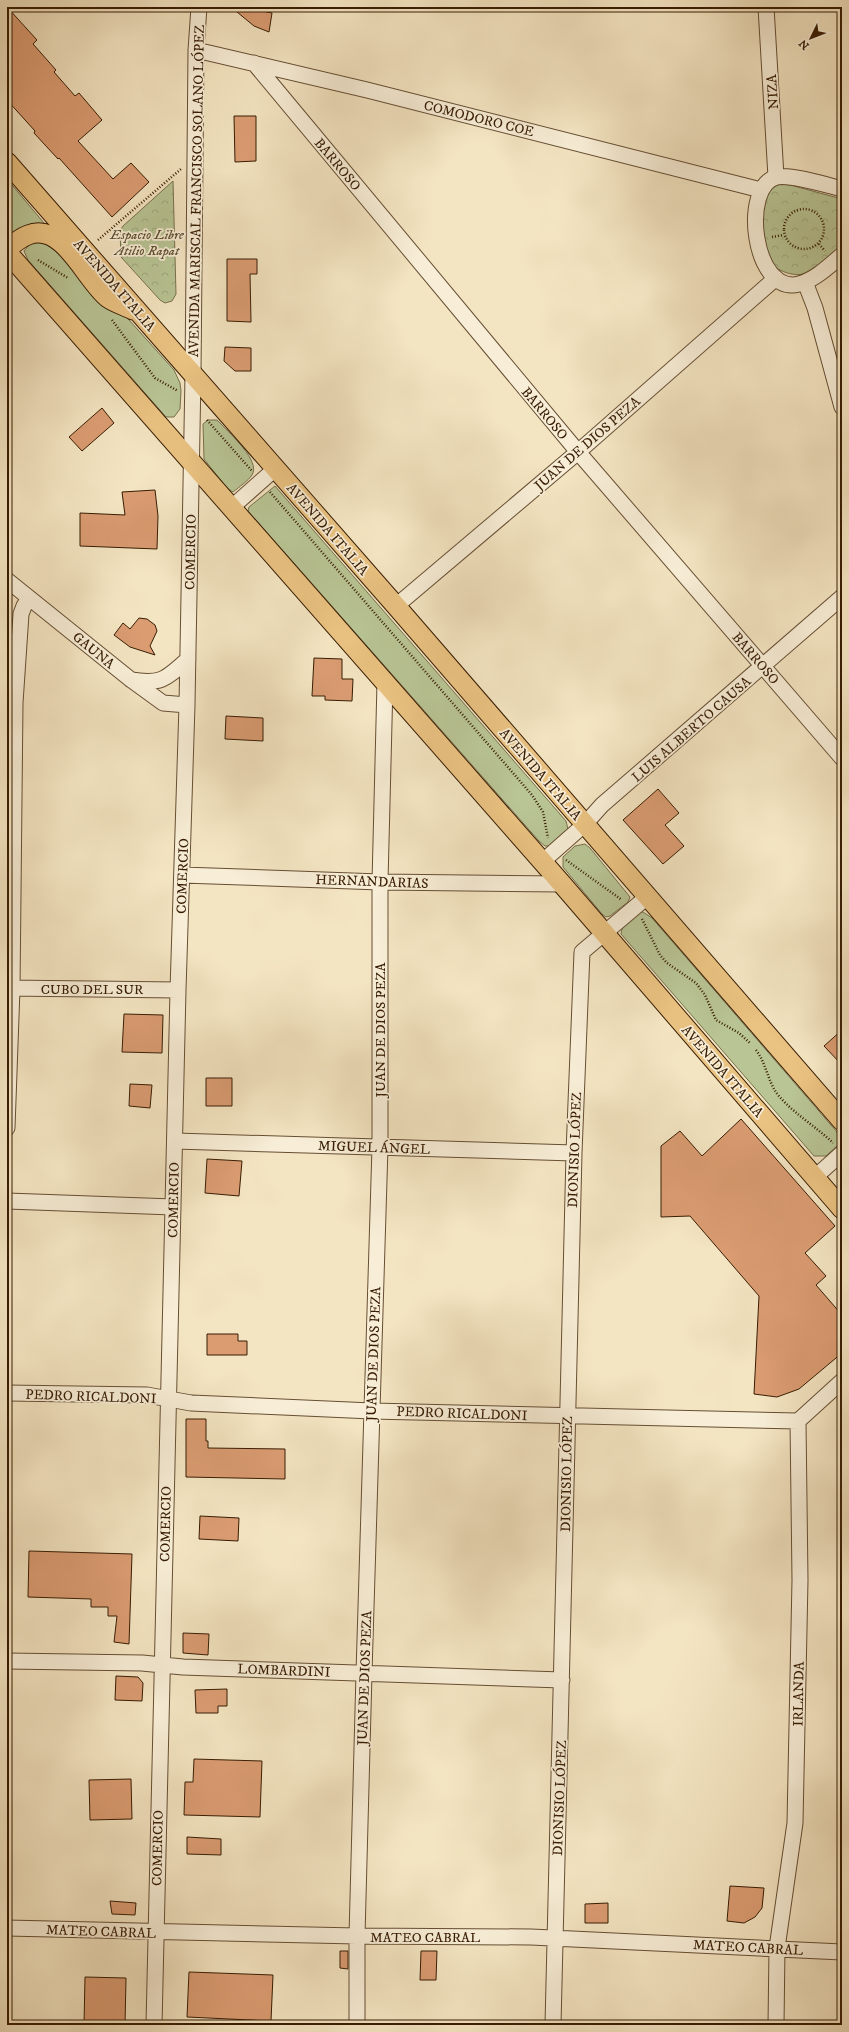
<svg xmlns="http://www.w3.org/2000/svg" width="849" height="2032" font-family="'IM FELL DW Pica',serif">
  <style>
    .grass { fill: #b9c595; stroke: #78704c }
    .forest { fill: url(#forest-crowns); stroke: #78704c }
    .building { fill: #db9c72; stroke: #371c03 }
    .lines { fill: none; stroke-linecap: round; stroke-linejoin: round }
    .minor-casing { stroke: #664e33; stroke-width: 17 }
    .major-casing { stroke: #371c03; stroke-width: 21 }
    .path { stroke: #371c03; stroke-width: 2.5; stroke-dasharray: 1 2; stroke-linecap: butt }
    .minor { stroke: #f8eed7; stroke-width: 15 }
    .major { stroke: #eac281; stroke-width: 19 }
    .labels { text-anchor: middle; stroke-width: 3.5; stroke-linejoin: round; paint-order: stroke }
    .street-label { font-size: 14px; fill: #371c03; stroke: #f8eed7 }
    .park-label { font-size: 14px; font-style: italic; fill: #5e4f2f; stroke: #f8eed7 }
  </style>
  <defs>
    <pattern id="forest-crowns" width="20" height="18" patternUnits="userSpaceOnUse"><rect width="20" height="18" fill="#b9c595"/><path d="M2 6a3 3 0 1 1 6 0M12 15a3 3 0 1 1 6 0" fill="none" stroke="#a0a97f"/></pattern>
  </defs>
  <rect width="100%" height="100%" fill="#f4e5c2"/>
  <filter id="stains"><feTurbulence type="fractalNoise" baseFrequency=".005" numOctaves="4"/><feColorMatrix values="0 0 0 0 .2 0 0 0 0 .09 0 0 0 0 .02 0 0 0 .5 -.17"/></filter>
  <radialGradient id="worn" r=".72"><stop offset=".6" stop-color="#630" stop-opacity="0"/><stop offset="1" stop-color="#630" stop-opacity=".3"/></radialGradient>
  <!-- grass -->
  <path class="grass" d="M7,179l42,50 -42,5z
    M35,242l9,1 14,10 63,58 53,59 6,13 1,8 -1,18 -6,8h-8l-138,-157 -4,-9 6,-7z
    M208,420h9l4,4c9,10 40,37 31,51 -4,6 -13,12 -19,17l-6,-4 -23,-29 -1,-35z
    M275,486l291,335 2,8 -18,17h-5l-6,-5 -291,-330 1,-4z
    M585,844l5,4 40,49 -2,5 -18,14 -4,1 -4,-3 -39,-47v-10l12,-11z
    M640,912h3l9,6 185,214 2,4 -1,9 -12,11h-12l-193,-222c0,-9 12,-16 19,-22z"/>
  <!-- forest -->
  <path class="forest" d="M173,181l3,113 -4,7 -7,2 -5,-3 -39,-43 -1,-26 3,-5z
    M783,183l59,16v49c-11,9 -24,23 -38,26 -15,3 -33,-6 -39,-19 -3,-6 -2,-16 -2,-22 -2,-19 -6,-47 20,-50z"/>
  <!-- building -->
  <path class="building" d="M7,7l30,33 -4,4 23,26 -2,2 21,24 4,-3 23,27 -24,21 35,38 18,-16 18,19 -37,35 -53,-59 -1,1 -24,-26 1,-2 -28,-31z
    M231,7h11l30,6 -3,19 -15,-6z
    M234,116h22v45l-21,1z
    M227,259h30v15h-7l1,48 -24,-1z
    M225,347l26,1v23h-16l-11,-10z
    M102,408l12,15 -32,28 -13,-14z
    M155,490l3,26 -1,33 -77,-3v-33l45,2 -3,-23z
    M139,618l8,1 8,6 2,6 -7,15 5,9 -25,-8 -16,-12 9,-12 7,6z
    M314,658l28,1v20h11l-1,22 -27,-1v-4h-13z
    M226,716l37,2v23l-38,-2z
    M658,789l21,24 -14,12 19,21 -21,18 -40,-44z
    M124,1014l39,1 -1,38 -40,-1z
    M842,1030v35l-18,-19z
    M206,1078h26v28h-26z
    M130,1084l22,1 -2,23 -21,-2z
    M741,1119l94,107 -30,27 21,23 -10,9 26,30v38l-43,36 -22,8 -23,-3 5,-98 -69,-80 -29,1v-71l19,-15 22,25z
    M207,1159l35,2 -3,35 -34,-3z
    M207,1334h31v7h9v14h-40z
    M186,1419h20v22h2v7l77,1v30l-99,-2z
    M200,1516l39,2 -1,23 -39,-2z
    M29,1551l103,3 -3,90 -15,-2 3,-26h-9v-9h-17v-8l-63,-2z
    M183,1633l26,1 -1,21 -25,-2z
    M116,1676l22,1 5,6 -1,18 -27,-1z
    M227,1689v17h-9v7h-22l-1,-23z
    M194,1759l68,2 -2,56 -76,-2 1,-33h8z
    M131,1779l1,40 -42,1 -1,-40z
    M187,1837l34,2v16l-34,-1z
    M730,1886l34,2 -2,20 -7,9 -11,6 -17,-2z
    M110,1901l26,2 -1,12 -23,-1z
    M608,1903v20h-23v-19z
    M340,1951h8v18l-8,-1z
    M421,1951h16l-1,29h-16z
    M189,1972l84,3 -2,46 -84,-4z
    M85,1977l41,1 -1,47h-41z"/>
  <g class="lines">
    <!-- minor casing -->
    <g class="minor-casing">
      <path id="minor" d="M766,7l10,170
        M196,50l171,40 394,100
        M254,63l324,389 264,306
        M842,189c-15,-4 -52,-15 -65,-12 -37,8 -24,119 22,107 17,-5 30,-18 43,-29
        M805,282l10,26 27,99
        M232,507l43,-38
        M7,580l123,99 33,24 24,2
        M396,606l182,-154 198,-174
        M131,680c30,5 35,-1 57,-21
        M542,862l43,-38 17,-19 240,-208
        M182,875l198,7 182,2
        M7,988l171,2
        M7,1128l5,-139 3,-286 6,-89 3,-8 5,-8
        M175,1141l399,12
        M814,1178l28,-25
        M7,1201l166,6
        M7,1393l140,2 44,8 181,8 426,10
        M7,1661l135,2 41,4 379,13
        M7,1928l350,8 174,1 311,15
        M154,2025l24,-1035 9,-285 6,-330 3,-325 3,-43
        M357,2025v-89l7,-263 16,-526v-265l5,-199
        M553,2025l21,-872 8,-201 65,-55
        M776,2025l1,-77 18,-125 5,-243 -2,-159 44,-40"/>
    </g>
    <!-- major casing -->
    <g class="major-casing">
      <path id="major" d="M7,162l389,444 446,515
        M7,249c6,-5 13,-11 21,-14 35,-14 57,45 80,63 7,5 17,8 25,12
        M7,252l555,632 280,325"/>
    </g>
    <!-- path -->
    <path class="path" d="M784 229a20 20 0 1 1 40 0a20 20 0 1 1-40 0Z
      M772,237l12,-2
      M98,240l83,-71
      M819,244l6,7
      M38,260l30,18
      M112,320l43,58 23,13
      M207,420l45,51
      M270,492l262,303 11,17 5,26
      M566,860l56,40
      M642,919l18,36 7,8 29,20 9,12 11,25 23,13 11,10
      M756,1050c9,12 11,26 18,39 11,19 43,38 59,54"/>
    <!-- minor -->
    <use href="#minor" class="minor"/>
    <!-- major -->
    <use href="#major" class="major"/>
  </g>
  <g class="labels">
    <!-- street labels -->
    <g class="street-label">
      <text transform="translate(772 92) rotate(-94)" y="5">NIZA</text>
      <text transform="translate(479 118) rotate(14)" y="5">COMODORO COE</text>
      <text transform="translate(338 164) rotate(50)" y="5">BARROSO</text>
      <text transform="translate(196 191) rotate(-89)" y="5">AVENIDA MARISCAL FRANCISCO SOLANO LÓPEZ</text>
      <text transform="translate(115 285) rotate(49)" y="5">AVENIDA ITALIA</text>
      <text transform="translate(545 413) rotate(50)" y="5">BARROSO</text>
      <text transform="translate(587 443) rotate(-41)" y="5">JUAN DE DIOS PEZA</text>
      <text transform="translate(328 529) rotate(49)" y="5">AVENIDA ITALIA</text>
      <text transform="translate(190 552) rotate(-89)" y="5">COMERCIO</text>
      <text transform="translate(94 650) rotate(39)" y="5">GAUNA</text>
      <text transform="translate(756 658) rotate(49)" y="5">BARROSO</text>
      <text transform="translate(691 729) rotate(-41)" y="5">LUIS ALBERTO CAUSA</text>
      <text transform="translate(541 774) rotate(49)" y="5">AVENIDA ITALIA</text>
      <text transform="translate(182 876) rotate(-88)" y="5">COMERCIO</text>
      <text transform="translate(372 881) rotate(2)" y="5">HERNANDARIAS</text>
      <text x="92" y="994">CUBO DEL SUR</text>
      <text transform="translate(380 1030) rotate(-90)" y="5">JUAN DE DIOS PEZA</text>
      <text transform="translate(723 1071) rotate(49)" y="5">AVENIDA ITALIA</text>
      <text transform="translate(374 1147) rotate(2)" y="5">MIGUEL ÁNGEL</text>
      <text transform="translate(574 1150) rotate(-88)" y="5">DIONISIO LÓPEZ</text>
      <text transform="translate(173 1200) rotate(-89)" y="5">COMERCIO</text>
      <text transform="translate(373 1354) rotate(-88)" y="5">JUAN DE DIOS PEZA</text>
      <text transform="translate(91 1396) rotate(2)" y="5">PEDRO RICALDONI</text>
      <text transform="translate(462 1413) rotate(2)" y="5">PEDRO RICALDONI</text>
      <text transform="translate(566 1474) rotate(-89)" y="5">DIONISIO LÓPEZ</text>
      <text transform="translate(165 1524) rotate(-89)" y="5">COMERCIO</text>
      <text transform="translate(284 1670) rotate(2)" y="5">LOMBARDINI</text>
      <text transform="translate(364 1678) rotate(-88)" y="5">JUAN DE DIOS PEZA</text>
      <text transform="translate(798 1694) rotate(-89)" y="5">IRLANDA</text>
      <text transform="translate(559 1798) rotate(-88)" y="5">DIONISIO LÓPEZ</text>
      <text transform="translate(157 1848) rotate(-89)" y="5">COMERCIO</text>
      <text transform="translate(101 1931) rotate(2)" y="5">MATEO CABRAL</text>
      <text x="425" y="1942">MATEO CABRAL</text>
      <text transform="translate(748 1947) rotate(3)" y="5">MATEO CABRAL</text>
    </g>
    <!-- park labels -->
    <g class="park-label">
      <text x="147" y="239">Espacio Libre<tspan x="147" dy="16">Atilio Rapat</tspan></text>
    </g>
  </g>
  <!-- margin -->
  <rect width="849" height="2032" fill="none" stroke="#f4e5c2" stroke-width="24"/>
  <rect x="8" y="8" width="833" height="2016" fill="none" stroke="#371c03" stroke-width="2"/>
  <rect x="12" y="12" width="825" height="2008" fill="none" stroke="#371c03"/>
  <!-- north arrow -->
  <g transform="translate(811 38) rotate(227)" stroke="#f8eed7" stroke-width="3" paint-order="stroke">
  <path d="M0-3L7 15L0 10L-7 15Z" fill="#371c03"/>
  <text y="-6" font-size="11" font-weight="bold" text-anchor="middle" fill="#371c03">N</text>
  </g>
  <rect width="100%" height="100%" filter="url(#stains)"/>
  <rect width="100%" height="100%" fill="url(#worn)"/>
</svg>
